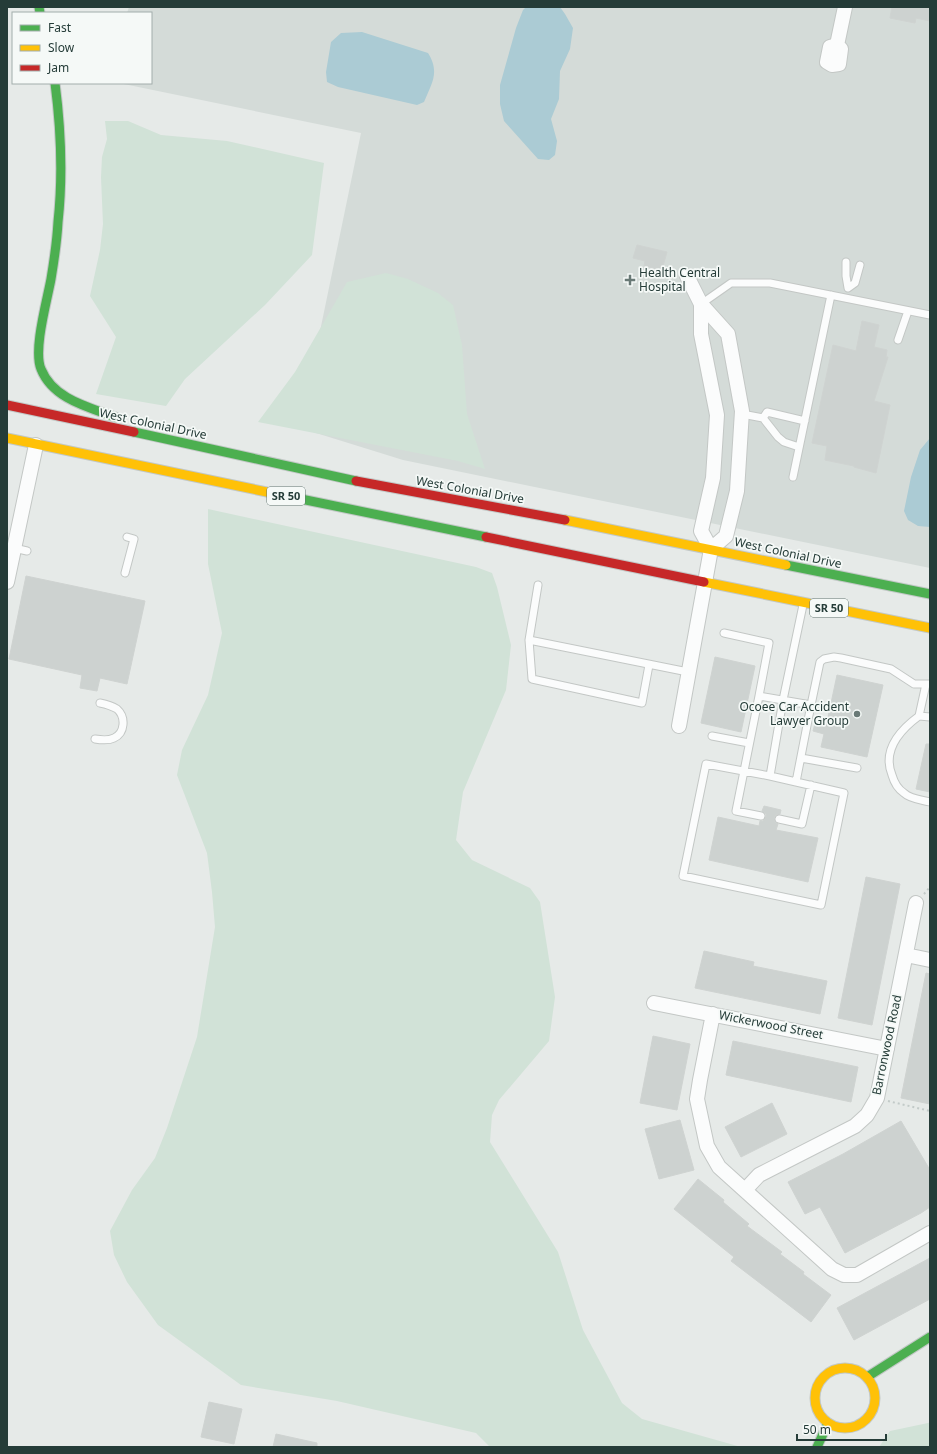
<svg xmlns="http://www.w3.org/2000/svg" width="937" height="1454" font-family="'Noto Sans',sans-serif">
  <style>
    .built { fill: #d4dbd8 }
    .green { fill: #d1e2d7 }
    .water { fill: #abcbd4 }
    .building { fill: #cdd2d0; stroke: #cfd3d1 }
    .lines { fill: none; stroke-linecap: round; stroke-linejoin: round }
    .lane-casing { stroke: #c3c7c5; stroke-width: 9 }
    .street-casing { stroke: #c3c7c5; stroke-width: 16 }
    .fast-casing { stroke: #c2c8c6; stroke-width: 11 }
    .slow-casing { stroke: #c2c8c6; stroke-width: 11 }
    .jam-casing { stroke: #c2c8c6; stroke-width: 11 }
    .path { stroke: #c2cac8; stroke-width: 2; stroke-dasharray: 2 3; stroke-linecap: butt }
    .lane { stroke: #fbfcfc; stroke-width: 7 }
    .street { stroke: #fbfcfc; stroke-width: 14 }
    .fast { stroke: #4caf50; stroke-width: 9 }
    .slow { stroke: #ffc107; stroke-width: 9 }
    .jam { stroke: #c62828; stroke-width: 9 }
    .poi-dot { fill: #697976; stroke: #f5f9f7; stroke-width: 1.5 }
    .labels { text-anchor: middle; stroke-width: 3.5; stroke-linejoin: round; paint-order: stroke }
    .shield { fill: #f5f9f7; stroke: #637571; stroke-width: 1 }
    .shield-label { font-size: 11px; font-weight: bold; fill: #253c38 }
    .poi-label { font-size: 12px; fill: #253c38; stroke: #f5f9f7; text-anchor: start }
    .street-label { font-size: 12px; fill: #253c38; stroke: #f5f9f7 }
  </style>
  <rect width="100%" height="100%" fill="#e6eae8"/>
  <!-- built -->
  <path class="built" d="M129,7h801v561l-527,-108 -103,-32 61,-295 -242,-50h32v-70h-24z"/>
  <!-- green -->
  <path class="green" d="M105,121h23l33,14 66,6 97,22 -12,92 -47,50 -80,74 -19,27 -70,-12 20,-57 -26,-41 10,-46 3,-26 -2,-47 1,-20 5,-18z
    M386,273l22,6 30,14 15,12 9,40 5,69 18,55 -27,-8 -200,-39 37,-50 52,-90z
    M208,509l268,58 16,6 5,14 14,58 -5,45 -43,102 -7,48 16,20 58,28 10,14 15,95 -6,44 -50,59 -7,15 -2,27 68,110 25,78 39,73 20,16 99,28h-251l-14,-14 -139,-32 -96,-16 -83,-60 -31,-43 -13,-27 -4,-24 22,-41 23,-32 12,-30 30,-91 18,-110 -3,-35 -5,-39 -30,-78 5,-25 26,-55 14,-62 -14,-69z
    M930,1422v25h-51l11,-16 38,-8z"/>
  <!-- water -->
  <path class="water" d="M526,7h34l5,7 8,14 -3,21 -10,22 -1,28 -8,20 6,22 -2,14 -6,5 -11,-1 -34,-38 -4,-17v-19l16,-57 7,-18z
    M362,32l66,21c12,19 4,30 -4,49l-7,3 -79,-18 -11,-5 -1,-10 5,-30 10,-9z
    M930,438v89l-12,-1 -10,-6 -4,-9 7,-34 9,-27z"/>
  <!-- building -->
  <path class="building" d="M892,7h38v14l-14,-3 -1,5 -25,-5z
    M637,245l30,7 -5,18 -18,-4 1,-5 -12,-3z
    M862,321l17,4 -5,22 13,3 -1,7h2l-14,44 16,4 -14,68 -22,-6v-1l-29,-6 2,-14 -15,-3 21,-98 23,6z
    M26,576l119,25 -18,83 -27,-6 -3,13 -17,-3 2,-13 -73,-16z
    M715,657l40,9 -14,66 -40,-9z
    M837,675l46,10 -16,72 -46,-10 3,-13 -11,-3 3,-11 11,2z
    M926,744h4v48l-14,-3z
    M764,806l17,4 -1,4 -4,1 -2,3 1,4 3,2 -2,6 42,8 -10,44 -99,-22 9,-43 41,9 1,-5h3l3,-4v-3l-4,-3z
    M866,877l34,7 -28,141 -34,-7z
    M704,951l50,11 -1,4 74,15 -7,33 -125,-26z
    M926,973l4,1v130l-29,-6z
    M653,1036l37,8 -13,66 -37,-7z
    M733,1041l125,26 -7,35 -125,-27z
    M772,1103l15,31 -46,23 -16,-30z
    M680,1120l14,50 -35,9 -14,-50z
    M901,1121l29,49v37l-9,6 -76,40 -25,-46 -15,7 -17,-32 55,-28z
    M698,1179l26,21 -1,2 26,22 -2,2 35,26 -2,2 24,18 -1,2 28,21 -20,27 -80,-61 3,-4 -60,-48z
    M930,1258v41l-76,41 -17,-32z
    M209,1402l33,7 -8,35 -33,-7z
    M276,1434l41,9v4h-44z"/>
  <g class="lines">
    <!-- lane casing -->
    <g class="lane-casing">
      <path id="lane" d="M846,262v14l2,12 7,-5 5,-18
        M701,304l30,-21h39l160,32
        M898,340l10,-29
        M742,414l21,4 15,19 6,5 15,5
        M763,418l4,-6 38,9
        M793,477l38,-182
        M14,548l13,3
        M125,573l9,-34 -7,-2
        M538,585l-9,55 3,39 110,24 7,-38
        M724,633l45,10 -10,53
        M529,640l159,32
        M930,684h-4l-7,32 11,1
        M919,716c-19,14 -37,34 -27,59 2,7 6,14 12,18 6,6 18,7 26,9
        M712,736l37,7
        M95,739c6,1 13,2 19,-1 11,-5 12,-21 3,-29 -5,-3 -12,-5 -17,-6
        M801,758l56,10
        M770,776l-64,-12 -23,112 138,29 23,-112 -74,-17 13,-76 20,-95
        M796,782l15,-77
        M761,816l-25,-5 23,-115 52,9 9,-43 4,-3 10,-2 7,1 50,11 23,15h12
        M779,819l23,5 9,-39"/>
    </g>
    <!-- street casing -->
    <g class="street-casing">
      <path id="street" d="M837,45l4,4 -2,15 -7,1 -5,-3 3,-15z
        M837,45l8,-38
        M687,276l14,28 27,30 14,77 -5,80 -11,45 -15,13
        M7,582l29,-137
        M679,726l32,-177 -10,-18 12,-53 4,-63 -16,-81v-30
        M906,955l24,5
        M654,1003l233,46
        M713,1014l-13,66 -3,19 10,47 12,21 113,102 12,6h13l73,-42
        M745,1190l14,-15 96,-49 12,-11 10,-17 39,-195"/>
    </g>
    <!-- fast casing -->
    <g class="fast-casing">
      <path id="fast" d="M39,7l1,6
        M55,83c6,46 8,93 3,139 -1,19 -4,39 -7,57 -4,22 -18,71 -10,90 12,30 47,38 74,48
        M134,432l222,49
        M296,498l190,39
        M786,565l144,29
        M867,1377l63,-40
        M817,1447l11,-24"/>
    </g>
    <!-- slow casing -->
    <g class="slow-casing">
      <path id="slow" d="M7,438l289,60
        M565,520l221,45
        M704,582l226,46
        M815 1398a30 30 0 1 1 60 0a30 30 0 1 1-60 0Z"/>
    </g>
    <!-- jam casing -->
    <g class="jam-casing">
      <path id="jam" d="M7,405l127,27
        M356,481l209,39
        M486,537l218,45"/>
    </g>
    <!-- path -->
    <path class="path" d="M924,894l6,-7
      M888,1101l42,10"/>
    <!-- lane -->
    <use href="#lane" class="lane"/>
    <!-- street -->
    <use href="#street" class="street"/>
    <!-- fast -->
    <use href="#fast" class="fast"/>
    <!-- slow -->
    <use href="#slow" class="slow"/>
    <!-- jam -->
    <use href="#jam" class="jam"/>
  </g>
  <!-- markers -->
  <g class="poi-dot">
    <path d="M628 274h4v4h4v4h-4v4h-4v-4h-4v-4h4z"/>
    <circle cx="857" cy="714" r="4"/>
  </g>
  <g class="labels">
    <!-- shield labels -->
    <g class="shield">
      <rect x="267" y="487" width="38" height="18" rx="3"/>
      <rect x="810" y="599" width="38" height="18" rx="3"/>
    </g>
    <g class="shield-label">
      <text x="286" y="500">SR 50</text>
      <text x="829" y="612">SR 50</text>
    </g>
    <!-- poi labels -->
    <g class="poi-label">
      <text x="639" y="277">Health Central<tspan x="639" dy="14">Hospital</tspan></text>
      <text x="849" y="711" text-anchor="end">Ocoee Car Accident<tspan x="849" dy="14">Lawyer Group</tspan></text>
    </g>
    <!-- street labels -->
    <g class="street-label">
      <text transform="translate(153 424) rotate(12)" y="4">West Colonial Drive</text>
      <text transform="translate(470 490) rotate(10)" y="4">West Colonial Drive</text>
      <text transform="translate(788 553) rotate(12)" y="4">West Colonial Drive</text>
      <text transform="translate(771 1025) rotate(11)" y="4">Wickerwood Street</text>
      <text transform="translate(887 1045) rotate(-78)" y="4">Barronwood Road</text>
    </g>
  </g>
  <!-- border -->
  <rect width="937" height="1454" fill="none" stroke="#253c38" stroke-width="16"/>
  <!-- legend -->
  <rect x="12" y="12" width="140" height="72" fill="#f5f9f7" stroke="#a2adab"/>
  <rect x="20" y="25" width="20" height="6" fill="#4caf50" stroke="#a2adab"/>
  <text x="48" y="32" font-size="12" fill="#253c38">Fast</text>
  <rect x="20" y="45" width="20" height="6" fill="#ffc107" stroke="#a2adab"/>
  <text x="48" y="52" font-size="12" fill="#253c38">Slow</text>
  <rect x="20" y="65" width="20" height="6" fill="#c62828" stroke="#a2adab"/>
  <text x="48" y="72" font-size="12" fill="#253c38">Jam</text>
  <!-- scale -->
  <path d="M797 1434v6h89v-6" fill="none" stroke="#253c38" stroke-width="2"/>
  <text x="803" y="1434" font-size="12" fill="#253c38" stroke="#f5f9f7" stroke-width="3" paint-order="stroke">50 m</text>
</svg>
